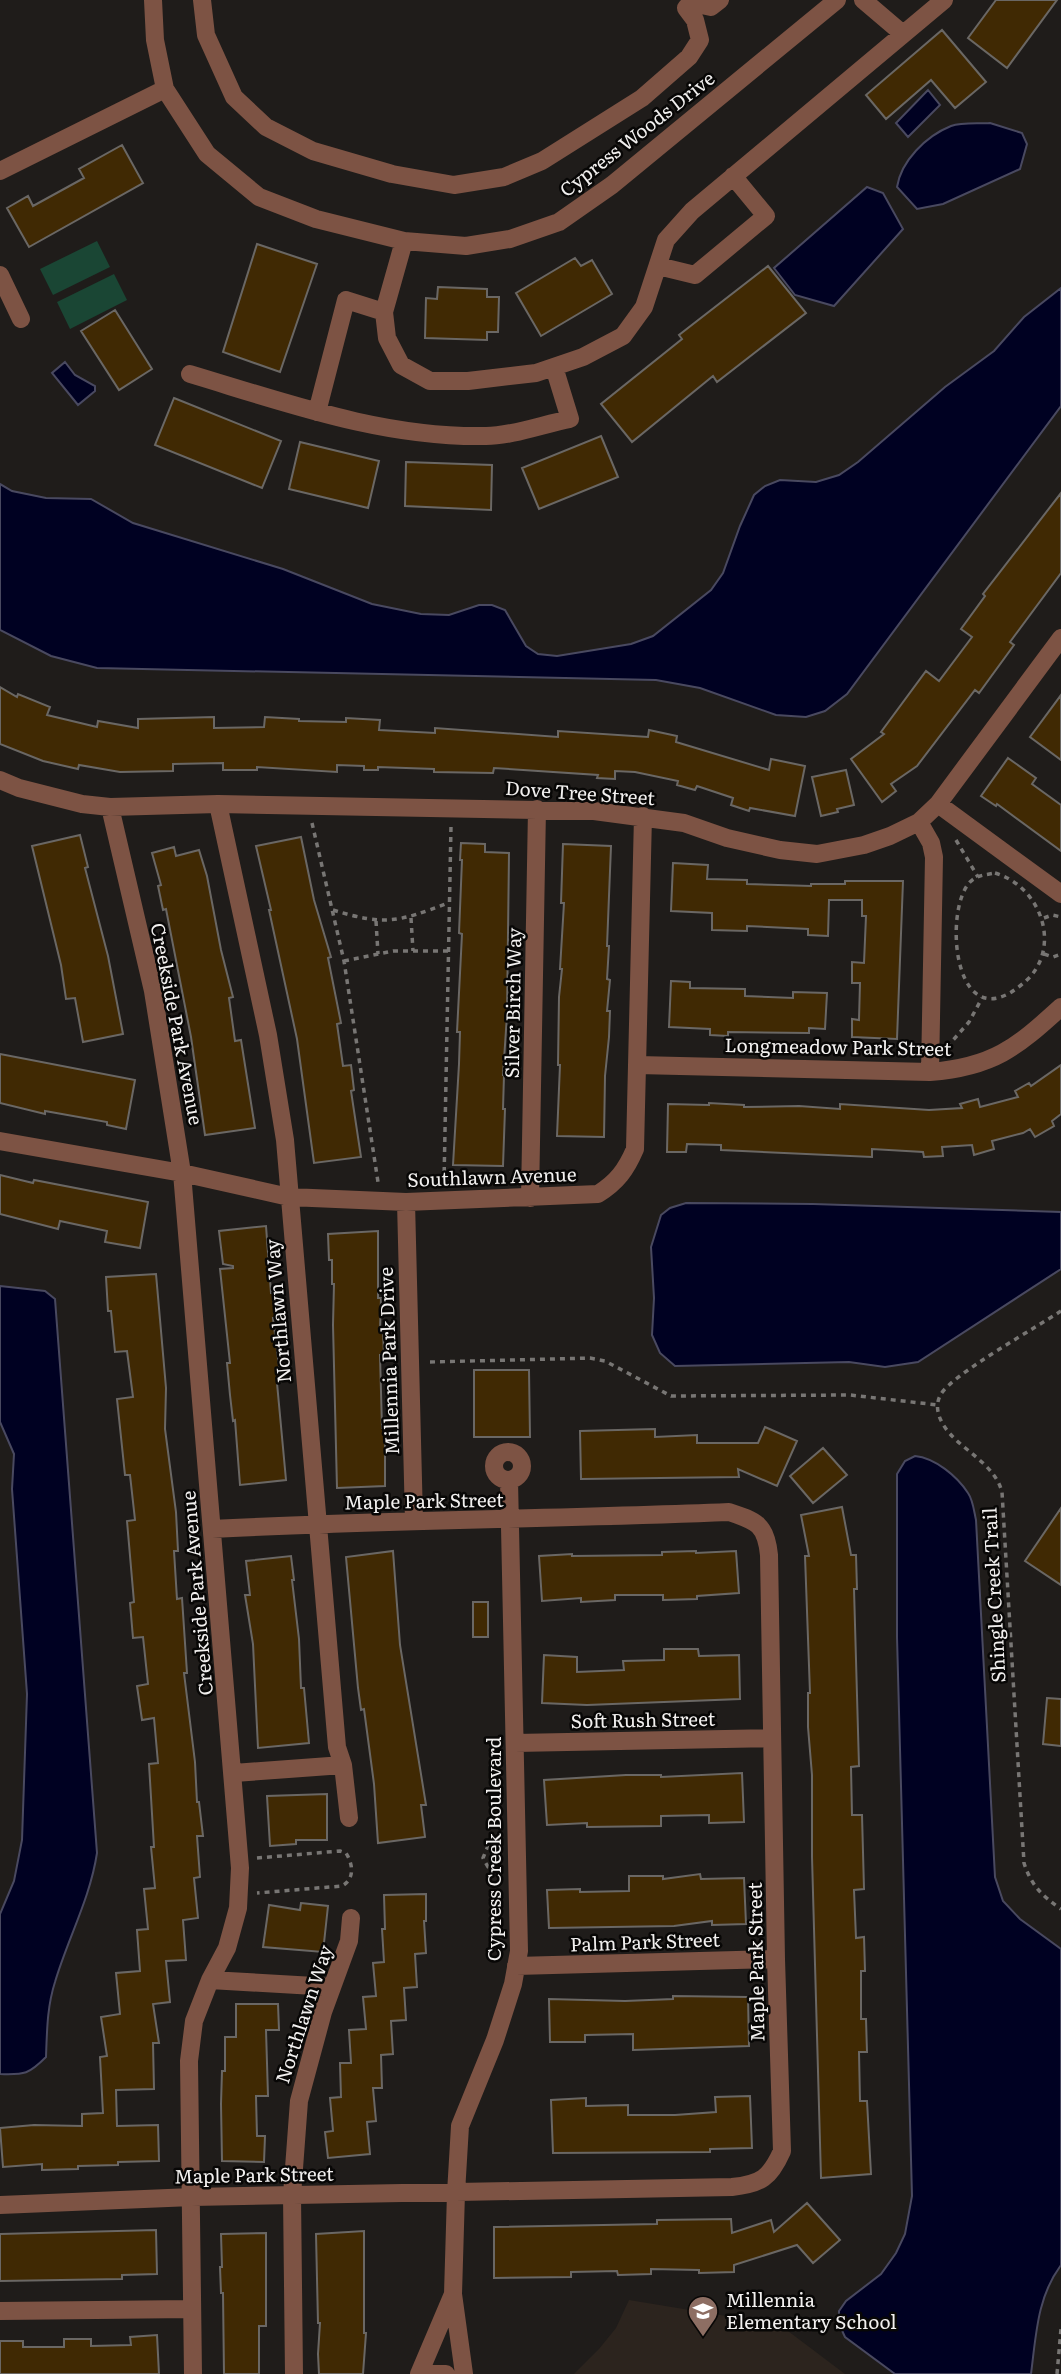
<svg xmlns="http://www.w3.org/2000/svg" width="1061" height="2374" font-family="Literata,serif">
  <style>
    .built { fill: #2c241e }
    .green { fill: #1a4634 }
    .water { fill: #000122; stroke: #494960; stroke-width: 2 }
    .building { fill: #402903; stroke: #6a6764; stroke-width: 2 }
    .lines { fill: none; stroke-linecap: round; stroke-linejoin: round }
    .path { stroke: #787674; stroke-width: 3.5; stroke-dasharray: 5 5; stroke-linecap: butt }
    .minor { stroke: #7d5344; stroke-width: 18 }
    .labels { text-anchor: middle; stroke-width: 5; stroke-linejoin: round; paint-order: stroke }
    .street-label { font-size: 19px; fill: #f2f0ef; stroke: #080706 }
    .poi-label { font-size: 19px; fill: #f2f0ef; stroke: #080706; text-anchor: start }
  </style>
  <rect width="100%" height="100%" fill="#1f1c1a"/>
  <!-- built -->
  <path class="built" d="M629,2300l151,25 65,49h-271l25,-25 17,-21z"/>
  <!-- green -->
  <path class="green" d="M97,241l13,26 -57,28 -13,-26z
    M114,274l13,26 -57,29 -13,-27z"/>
  <!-- water -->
  <path class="water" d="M928,90l12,15 -32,32 -12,-14z
    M990,123l32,10 5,11 -7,25 -77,35 -26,5 -20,-22c4,-26 29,-51 54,-61 11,-4 27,-2 39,-3z
    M867,187l16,6 20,36 -69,77 -39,-11 -21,-27z
    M1061,288v118l-214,288 -22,17 -19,6 -30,-2 -76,-27 -44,-8 -559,-12 -46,-12 -51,-26v-146l12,7 34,7 45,1 42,24 150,46 89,35 49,10 28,1 30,-10h13l13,5 21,36 12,8 19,2 74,-12 22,-8 58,-46 12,-17 17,-47 14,-31 11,-9 15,-6 36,2 23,-7 19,-13 87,-75 49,-36 30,-34z
    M65,362l10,13 20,11v5l-17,14 -26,-32z
    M686,1203l127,1 248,8v57l-143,93 -33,5 -36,-5 -174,4 -15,-13 -8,-18 2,-37 -3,-51 10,-32 9,-7z
    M0,1286l45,5 10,8 42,554c-7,46 -29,85 -42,129 -8,25 -8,49 -9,75 -17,17 -21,18 -46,17v-160l14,-33 8,-41 5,-146 -15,-205 2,-35 -14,-32z
    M915,1456c20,2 42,20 53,37 5,7 6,18 8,27l19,357 8,24 17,18 41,30v316c-24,32 -25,71 -30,109h-136l-50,-37 -6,-13v-13l7,-10 35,-27 15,-21 9,-19 7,-38 -15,-559v-163l8,-13z"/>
  <!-- building -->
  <path class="building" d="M996,0h61l-50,68 -39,-30z
    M942,30l44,52 -31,26 -24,-28 -45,39 -20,-24z
    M122,145l21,38 -114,64 -22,-39 21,-12 5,10 51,-28 -5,-9z
    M257,244l60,20 -37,108 -57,-20z
    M575,258l6,8 11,-6 20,34 -71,42 -25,-43z
    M768,266l38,47 -89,69 -4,-6 -81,66 -31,-38 81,-65 -3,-4z
    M438,287l49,2v8h12l-1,35h-11v8l-62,-2 1,-40 11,1z
    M115,310l37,59 -33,21 -38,-59z
    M174,398l107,43 -19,47 -107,-43z
    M601,436l17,41 -79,32 -17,-41z
    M300,442l79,19 -11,47 -79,-19z
    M406,462l86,3 -1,45 -86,-4z
    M1061,493v80l-51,69 4,3 -35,48 -4,-3 -58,76 -26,18 5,7 -14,11 -31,-43 33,-25 -3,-2 45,-61 13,10 33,-44 -11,-8 24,-33 -2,-2z
    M0,687l17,10 1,-3 32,13 -3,8 50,12 1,-6 40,7v-9l76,-2v11l50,-1 1,-10 34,2v2l47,1v-4l34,2 -1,10 56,3v-5l123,9v-6l90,6 1,-7 28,6 -1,6 93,28 2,-11 34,7 -10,50 -45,-8 -1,3 -18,-6 2,-7 -36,-12 -2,4 -18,-5 1,-4 -43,-9 -20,-1v8l-18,-1 1,-3 -104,-7 -1,5 -59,-1v-3l-56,-2v3h-14v-4l-27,-1v7l-80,-5v3h-34v-7l-50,1v7l-53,1 -41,-7 -1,4 -35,-8 -43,-17z
    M1061,695v65l-31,-23z
    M1008,758l28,20 -4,6 29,21v46l-64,-47 -1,2 -15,-10z
    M846,770l8,35 -17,4 1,3 -17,4 -9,-39z
    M80,835l8,32 -3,1 23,88 15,78 -40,8 -8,-44 -9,1 -5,-34 -29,-119z
    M301,837l13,63 17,57 -3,1 13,65 -4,1 6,42 8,-1 3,25 -3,1 10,66 -47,6 -17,-124 -28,-129h2l-15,-64z
    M461,843l24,1v8l24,1 -2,162 -4,60h1l-1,34h2l-2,57 -50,-1 6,-101 1,-32h-3l5,-98 -3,-1 3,-73h-2z
    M563,844l48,2 -4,100h2l-2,33 3,1 -3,31h3l-1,26 -4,39 -1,61 -47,-1 3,-71h-2l1,-68 3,-28h-2l4,-66h-3z
    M174,847l2,9 23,-6 8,26 14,74 12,47 -4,1 6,43 6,-1 14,88 -50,7 -14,-98 -25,-128 -3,1 -5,-24 3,-1 -9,-32z
    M673,863l35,2 -1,14 40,1v4l64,2v-2h34v-3h58l-6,158 -45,-2v-18l7,1 1,-37h-8v-21l12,1 2,-47h-4v-16h-33l-1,36 -20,-1v-6l-61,-3v5l-35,-1v-17l-41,-2z
    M671,981l19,1v6l55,1v7l48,2v-6l34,1 -2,36 -16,-1v5l-81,-1v4l-18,-1v-6l-41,-2z
    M0,1054l135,26 -9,49 -19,-4v-3l-62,-11v3l-45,-11z
    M1061,1065v49l-9,7 2,5 -19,11 -5,-8 -7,4 -31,8 2,8 -20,6 -2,-10 -30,2 1,9 -19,1 -1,-5 -51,-3v8l-151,-7v-5l-34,-1 -1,8h-19l1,-48 41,1v-2l35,2v2l55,-1 41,3v-5l89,6 33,-2 -2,-4 18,-5 2,8 38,-10 -3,-6 14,-8 2,3z
    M0,1175l33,8 1,-3 114,22 -8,46 -35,-6 2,-11 -47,-10 -2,8 -58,-15z
    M266,1226l5,67h2l3,25h-3l8,64 -4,1 9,97 -46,5 -5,-65 -2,1 -3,-26 -3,-32h3l-10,-94 13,-1v-2l-10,-2 -4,-33z
    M378,1231v67h3l-1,32 3,-1 1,26h-4l2,73h3v58l-48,2 -4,-163 1,-41h-2v-24h-3l-1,-26z
    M156,1274l10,114 -1,41 11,83 2,39h-4l3,48 5,-1 5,75h-3l11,89 2,40h2l4,34h-6l3,41 -6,1 4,40 -15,2 3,40 -20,1 4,41 -17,2 6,39h-6l1,46 -38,1 1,36 41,-1 1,36 -41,1v3l-40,1v3l-36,1v-6l-39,3 -3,-39 34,-3 48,1v-12l21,-1 -3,-56 7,-1 -6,-39 19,-3 -4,-41 24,-2 -3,-41 11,-1 -4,-40 11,-1 -4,-41h3l-5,-83 9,-1 -4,-45 -12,2 -5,-34 11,-2 -5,-47 -10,1 -3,-35 4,-1 -7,-81 8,-1 -5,-45h-5l-8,-76 16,-2 -6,-46 -12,1 -4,-41h-3l-2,-34z
    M474,1370h55l1,67h-56z
    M765,1427l32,14 -20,45 -39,-17 1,8 -158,2 -1,-48 75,-2v8l42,-2v8h61z
    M823,1448l24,27 -34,28 -23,-27z
    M842,1507l9,48h5l1,34h-3l5,177 -8,1 1,48h10l2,74 -10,1 2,48 8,-1 1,34h-4v48h5l1,33h-8l1,49h7l4,73 -50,4 -9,-321v-82l-4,-48v-34h2l-5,-137h4l-8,-41z
    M1061,1508v77l-36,-24z
    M393,1551l7,94 26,160h-5l4,32 -47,6 -4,-59 -10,-75 -3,1 -3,-22 -12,-131z
    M696,1551v2l40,-2 3,42 -42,3v3l-34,1v-5h-48v5l-34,2v-4l-39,3 -3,-45 33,-2v2l90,-1v-3z
    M291,1556l3,24h-2l7,59 2,49h3l5,55 -51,5 -5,-104 -8,-49h5l-4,-34z
    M473,1602h15v35h-15z
    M664,1649h34l1,7 40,-1 1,44 -153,6 -45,-2 2,-48 33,2v15l47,-2 -1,-9 41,-1z
    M1047,1698l14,1v47l-18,-2z
    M742,1773l2,49 -35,1v-8l-48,1v10l-74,1v-4l-40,2 -3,-45 82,-5h35v2z
    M327,1794v46h-31v4l-26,2 -3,-50z
    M700,1874l1,5 43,-1 2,46 -34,1v-4l-38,5 -125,2 -2,-38 33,-1v3l49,-1v-15h34v3z
    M426,1894v27h-2l2,32 -11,1 2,33 -13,1 2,32 -15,1 2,33 -12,1 1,33h-9l3,33 -9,1 3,32 -42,4 -3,-26 8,-1 -3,-33 11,-1 -1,-34h11l-2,-33 17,-1 -3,-32 13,-1 -3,-33 11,-1 -2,-33h3l-1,-34z
    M301,1903l27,3 -5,46 -60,-5 6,-42 31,5z
    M673,1996l75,1 1,49 -116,4v-16l-48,1v7h-35l-1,-43 76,2 48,-2z
    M236,2004h42l1,26h-13l2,66h-12l1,40h8l-1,26 -42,-1 -1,-57 1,-33h3v-34h11z
    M750,2096l2,52 -42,1v3l-157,1 -2,-53 35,-2v8l42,-1v10h47l41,-3 -1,-15z
    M807,2203l33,37 -27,23 -16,-18 -63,20v7l-35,1v-3l-48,-1v5l-33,1 -1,-4 -46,1v5l-77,1v-51l163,-3v-4l74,-1 1,14 39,-13 3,12z
    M156,2230l1,44 -35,1v4l-122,2v-47z
    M364,2231v102h2l-3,41h-44l-1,-20 2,-31h-2l-2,-89z
    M266,2233v93h-7v48h-35l-1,-81h-2l-1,-26h2l-1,-33z
    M157,2335l2,39h-159v-33h23v6h41v-8h27v7l40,-1 -1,-8z"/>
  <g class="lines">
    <!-- path -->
    <path class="path" d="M312,823l32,138 34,221
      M956,840l22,37
      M995,873c44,13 66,69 35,104 -76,75 -88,-66 -60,-95 7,-7 15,-7 25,-9z
      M333,910c52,16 65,12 115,-7
      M411,918l2,33
      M1044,918l8,-3 9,2
      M376,921l2,33
      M1044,954l9,3 8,-3
      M344,961l49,-10h55
      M947,1047l22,-25 13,-24
      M444,1182l7,-356
      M1061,1311c-24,16 -108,63 -120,83 -9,15 1,32 12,43 17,17 43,31 49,55l22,371c7,22 18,33 37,46
      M430,1362l160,-4 15,3 66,35 179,-1 88,10
      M498,1841l-10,5 -5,12 5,9 11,5
      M257,1858l83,-7 6,2c7,11 9,26 -4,33l-85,7
      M1057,2374l4,-45"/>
    <!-- minor -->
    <path class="minor" d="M153,0l2,40 10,49 42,65 52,43 57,22 88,22 62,5 44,-7 49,-17 53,-37 225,-185
      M202,0l4,35 28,62 32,30 47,24 79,23 62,11 50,-8 38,-16 100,-63 47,-41 11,-17 -5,-20 -9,-12 7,-8
      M863,0l40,34
      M692,3l19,4 9,-7
      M0,171l165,-82
      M404,241l-20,71 3,26 14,27 29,16h38l68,-8 47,-16 40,-21 21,-29 22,-67 26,-29 252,-211
      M658,266l37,9 71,-59 -33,-40
      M0,275l21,44
      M190,374c97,29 193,64 296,62 26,0 58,-12 84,-17l-16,-52
      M317,412l29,-112 38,12
      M0,780l19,8 63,16 28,3 108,-3 376,7 90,12 43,15 53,12 37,4 47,-9 26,-9 29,-14 19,-18 123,-166
      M218,804l50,231 17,105 52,607 6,18 6,53
      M938,804l123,90
      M110,807l43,184 29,182 58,695 -2,40 -11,40 -17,32 -16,41 -5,40 4,313
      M919,822l12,21 3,14 -4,215
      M638,1065l292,7c63,-5 86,-24 131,-65
      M0,1141l182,32 107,24 117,5 192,-8c19,-12 28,-24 37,-45l8,-333
      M530,1198l7,-389
      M406,1202l8,318
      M494 1466a14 14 0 1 1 28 0a14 14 0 1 1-28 0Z
      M515,1743l257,-5
      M234,1773l109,-8
      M516,1966l260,-7
      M210,1980l122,7
      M0,2205l192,-8 540,-10c29,-3 38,-9 50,-36l-6,-192 -7,-404c-3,-30 -12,-34 -40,-43 -172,7 -345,8 -517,17
      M0,2311l192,-2
      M294,2374l-2,-179 7,-94 24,-89 26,-71 2,-23
      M419,2374l34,-80
      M427,2374h19
      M464,2374l-11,-80 3,-101 4,-67 35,-86 18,-56 6,-33 -10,-471"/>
  </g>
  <!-- icons -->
  <defs>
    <g id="school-pin" transform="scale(1.575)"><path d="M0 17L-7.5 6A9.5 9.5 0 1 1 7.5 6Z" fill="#8d6e63" stroke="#080706"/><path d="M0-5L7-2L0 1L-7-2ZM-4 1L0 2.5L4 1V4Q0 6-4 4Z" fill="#fff"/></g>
  </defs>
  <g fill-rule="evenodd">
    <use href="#school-pin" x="703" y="2311"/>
  </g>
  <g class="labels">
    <!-- street labels -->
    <g class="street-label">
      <text transform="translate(637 134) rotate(-38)" y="7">Cypress Woods Drive</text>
      <text transform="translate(580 793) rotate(4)" y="7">Dove Tree Street</text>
      <text transform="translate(513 1003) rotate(-89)" y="7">Silver Birch Way</text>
      <text transform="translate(177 1024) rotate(79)" y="7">Creekside Park Avenue</text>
      <text transform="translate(838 1047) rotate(1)" y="7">Longmeadow Park Street</text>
      <text transform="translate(492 1177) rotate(-2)" y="7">Southlawn Avenue</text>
      <text transform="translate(278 1311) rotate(-95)" y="7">Northlawn Way</text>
      <text transform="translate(389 1361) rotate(-92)" y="7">Millennia Park Drive</text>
      <text transform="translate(424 1501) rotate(-1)" y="7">Maple Park Street</text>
      <text transform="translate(197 1593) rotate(-95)" y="7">Creekside Park Avenue</text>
      <text transform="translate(994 1595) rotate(-93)" y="7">Shingle Creek Trail</text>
      <text transform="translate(643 1720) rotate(-1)" y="7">Soft Rush Street</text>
      <text transform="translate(494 1849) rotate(-90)" y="7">Cypress Creek Boulevard</text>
      <text transform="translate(645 1942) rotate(-2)" y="7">Palm Park Street</text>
      <text transform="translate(756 1962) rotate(-91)" y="7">Maple Park Street</text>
      <text transform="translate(304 2014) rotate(-72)" y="7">Northlawn Way</text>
      <text transform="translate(254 2175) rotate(-1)" y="7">Maple Park Street</text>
    </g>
    <!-- poi labels -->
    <g class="poi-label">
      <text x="726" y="2307">Millennia<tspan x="726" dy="22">Elementary School</tspan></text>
    </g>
  </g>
</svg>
